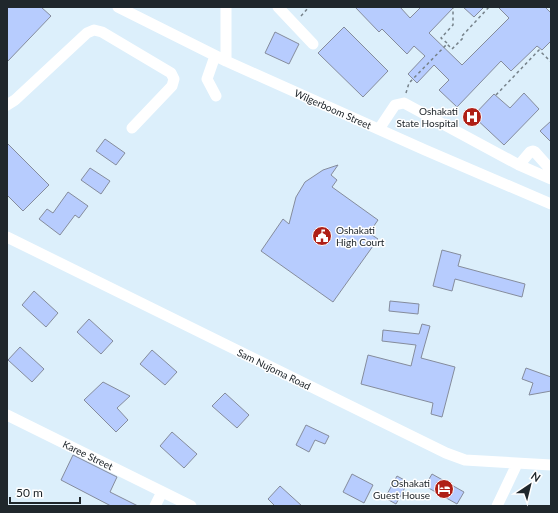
<svg xmlns="http://www.w3.org/2000/svg" width="558" height="513" font-family="Lato,sans-serif">
  <style>
    .building { fill: #b7ccfe; stroke: #858c9c }
    .lines { fill: none; stroke-linecap: round; stroke-linejoin: round }
    .path { stroke: #76828a; stroke-width: 1.5; stroke-dasharray: 3 3; stroke-linecap: butt }
    .minor { stroke: #fff; stroke-width: 11 }
    .labels { text-anchor: middle; stroke-width: 3; stroke-linejoin: round; paint-order: stroke }
    .street-label { font-size: 10px; fill: #20272c; stroke: #fff }
    .poi-label { font-size: 10px; fill: #20272c; stroke: #fff; text-anchor: end }
  </style>
  <rect width="100%" height="100%" fill="#dceffb"/>
  <!-- building -->
  <path class="building" d="M7,7h34l10,9 -44,46z
    M355,7h45l10,11 11,-11h33l-25,26 33,32 47,-47 -11,-11h47l6,6v28l-9,9 -5,-4 -26,25 -10,-10 -44,46 -18,-17 10,-10 -15,-15 -17,18 -9,-9 17,-18 -11,-10 -7,8 -25,-25 -3,3z
    M463,7h21l-10,10z
    M344,27l44,44 -25,26 -45,-44z
    M275,32l24,12 -10,20 -24,-11z
    M524,93l15,16 -35,36 -31,-29 21,-22 16,14z
    M551,121v21l-11,-11z
    M105,139l20,14 -9,12 -20,-14z
    M7,143l42,42 -26,26 -16,-16z
    M338,165l-7,10 6,5 -5,7 46,33 -9,13 9,6 -45,63 -72,-51 22,-32 6,5 7,-27 9,-15 18,-12z
    M90,168l20,13 -9,13 -20,-14z
    M68,192l20,14 -9,12 -4,-3 -15,20 -21,-16 8,-10 6,4z
    M442,250l19,5 -3,11 67,18 -3,13 -67,-18 -3,12 -19,-5z
    M34,291l24,22 -12,14 -24,-22z
    M390,301l29,3 -1,10 -29,-3z
    M89,319l24,22 -12,13 -24,-22z
    M422,324l8,2 -9,32 34,9 -13,50 -11,-3 2,-11 -72,-19 7,-29 43,11 5,-21 -34,-4 1,-11 36,4z
    M20,347l24,22 -12,13 -24,-22z
    M152,350l25,22 -12,13 -25,-21z
    M526,368l25,9v14l-22,4 4,-12 -11,-4z
    M103,382l27,14 -13,12 11,12 -12,12 -32,-32z
    M225,393l24,22 -12,13 -25,-22z
    M306,425l23,11 -4,8 -10,-4 -6,12 -13,-7z
    M172,432l25,22 -13,14 -24,-22z
    M73,455l44,22 -7,15 28,14h-27l-50,-26z
    M352,474l21,11 -9,18 -21,-11z
    M432,474l32,18 -7,12 -32,-18z
    M397,476l11,6 -12,22 -11,-6z
    M280,486l22,20h-27l-7,-7z"/>
  <g class="lines">
    <!-- path -->
    <path class="path" d="M301,16l8,-9
      M447,43l-6,-5 12,-13v-17l-1,-1
      M406,93l3,-10 38,-39 5,5 11,-11 -1,-2 27,-29
      M496,95l43,-45 12,12"/>
    <!-- minor -->
    <path class="minor" d="M118,7l108,54 199,89 126,54
      M226,7v54
      M278,7l35,37
      M215,56l-8,23 9,17
      M7,105l8,-5 72,-67 7,-3 8,2 69,41 3,6 -2,7 -40,42
      M379,129l16,-24 9,-2 115,62
      M551,170l-16,-18 -2,-1 -3,1 -11,13 32,14
      M7,237l439,216 19,7 86,5
      M7,415l184,91
      M155,506l7,-14
      M497,506l20,-42"/>
  </g>
  <!-- icons -->
  <defs>
    <g id="hospital-disc" transform="scale(1)"><circle r="9.5" fill="#af1f16" stroke="#fff"/><path d="M-5-5h3v3.5h4V-5h3V5h-3V1.5h-4V5h-3Z" fill="#fff"/></g>
    <g id="civic-disc" transform="scale(1)"><circle r="9.5" fill="#af1f16" stroke="#fff"/><path d="M-.6-6.5H3V-4.5H.6V-3L4-1V1h2V6H-6V1h2V-1L-.6-3ZM-1.2 2.5V6h2.4V2.5Z" fill="#fff"/></g>
    <g id="hotel-disc" transform="scale(1)"><circle r="9.5" fill="#af1f16" stroke="#fff"/><path d="M-6-4.5h1.5V1H6V5H4.5V3h-9V5H-6ZM-4 0a1.8 1.8 0 1 1 3.6 0ZM.5 0V-2.5h3Q6-2.5 6 0Z" fill="#fff"/></g>
  </defs>
  <g fill-rule="evenodd">
    <use href="#hospital-disc" x="472" y="117"/>
    <use href="#civic-disc" x="322" y="236"/>
    <use href="#hotel-disc" x="444" y="489"/>
  </g>
  <g class="labels">
    <!-- street labels -->
    <g class="street-label">
      <text transform="translate(333 109) rotate(24)" y="4">Wilgerboom Street</text>
      <text transform="translate(274 369) rotate(26)" y="4">Sam Nujoma Road</text>
      <text transform="translate(88 455) rotate(26)" y="4">Karee Street</text>
    </g>
    <!-- poi labels -->
    <g class="poi-label">
      <text x="458" y="115">Oshakati<tspan x="458" dy="12">State Hospital</tspan></text>
      <text x="336" y="234" text-anchor="start">Oshakati<tspan x="336" dy="12">High Court</tspan></text>
      <text x="430" y="487">Oshakati<tspan x="430" dy="12">Guest House</tspan></text>
    </g>
  </g>
  <!-- border -->
  <rect width="558" height="513" fill="none" stroke="#20272c" stroke-width="16"/>
  <!-- north arrow -->
  <g transform="translate(530 485) rotate(35)" stroke="#ffffff" stroke-width="3" paint-order="stroke">
  <path d="M0-3L7 15L0 10L-7 15Z" fill="#20272c"/>
  <text y="-6" font-size="11" font-weight="bold" text-anchor="middle" fill="#20272c">N</text>
  </g>
  <!-- scale -->
  <path d="M10 497v6h70v-6" fill="none" stroke="#20272c" stroke-width="2"/>
  <text x="16" y="497" font-size="12" fill="#20272c" stroke="#ffffff" stroke-width="3" paint-order="stroke">50 m</text>
</svg>
